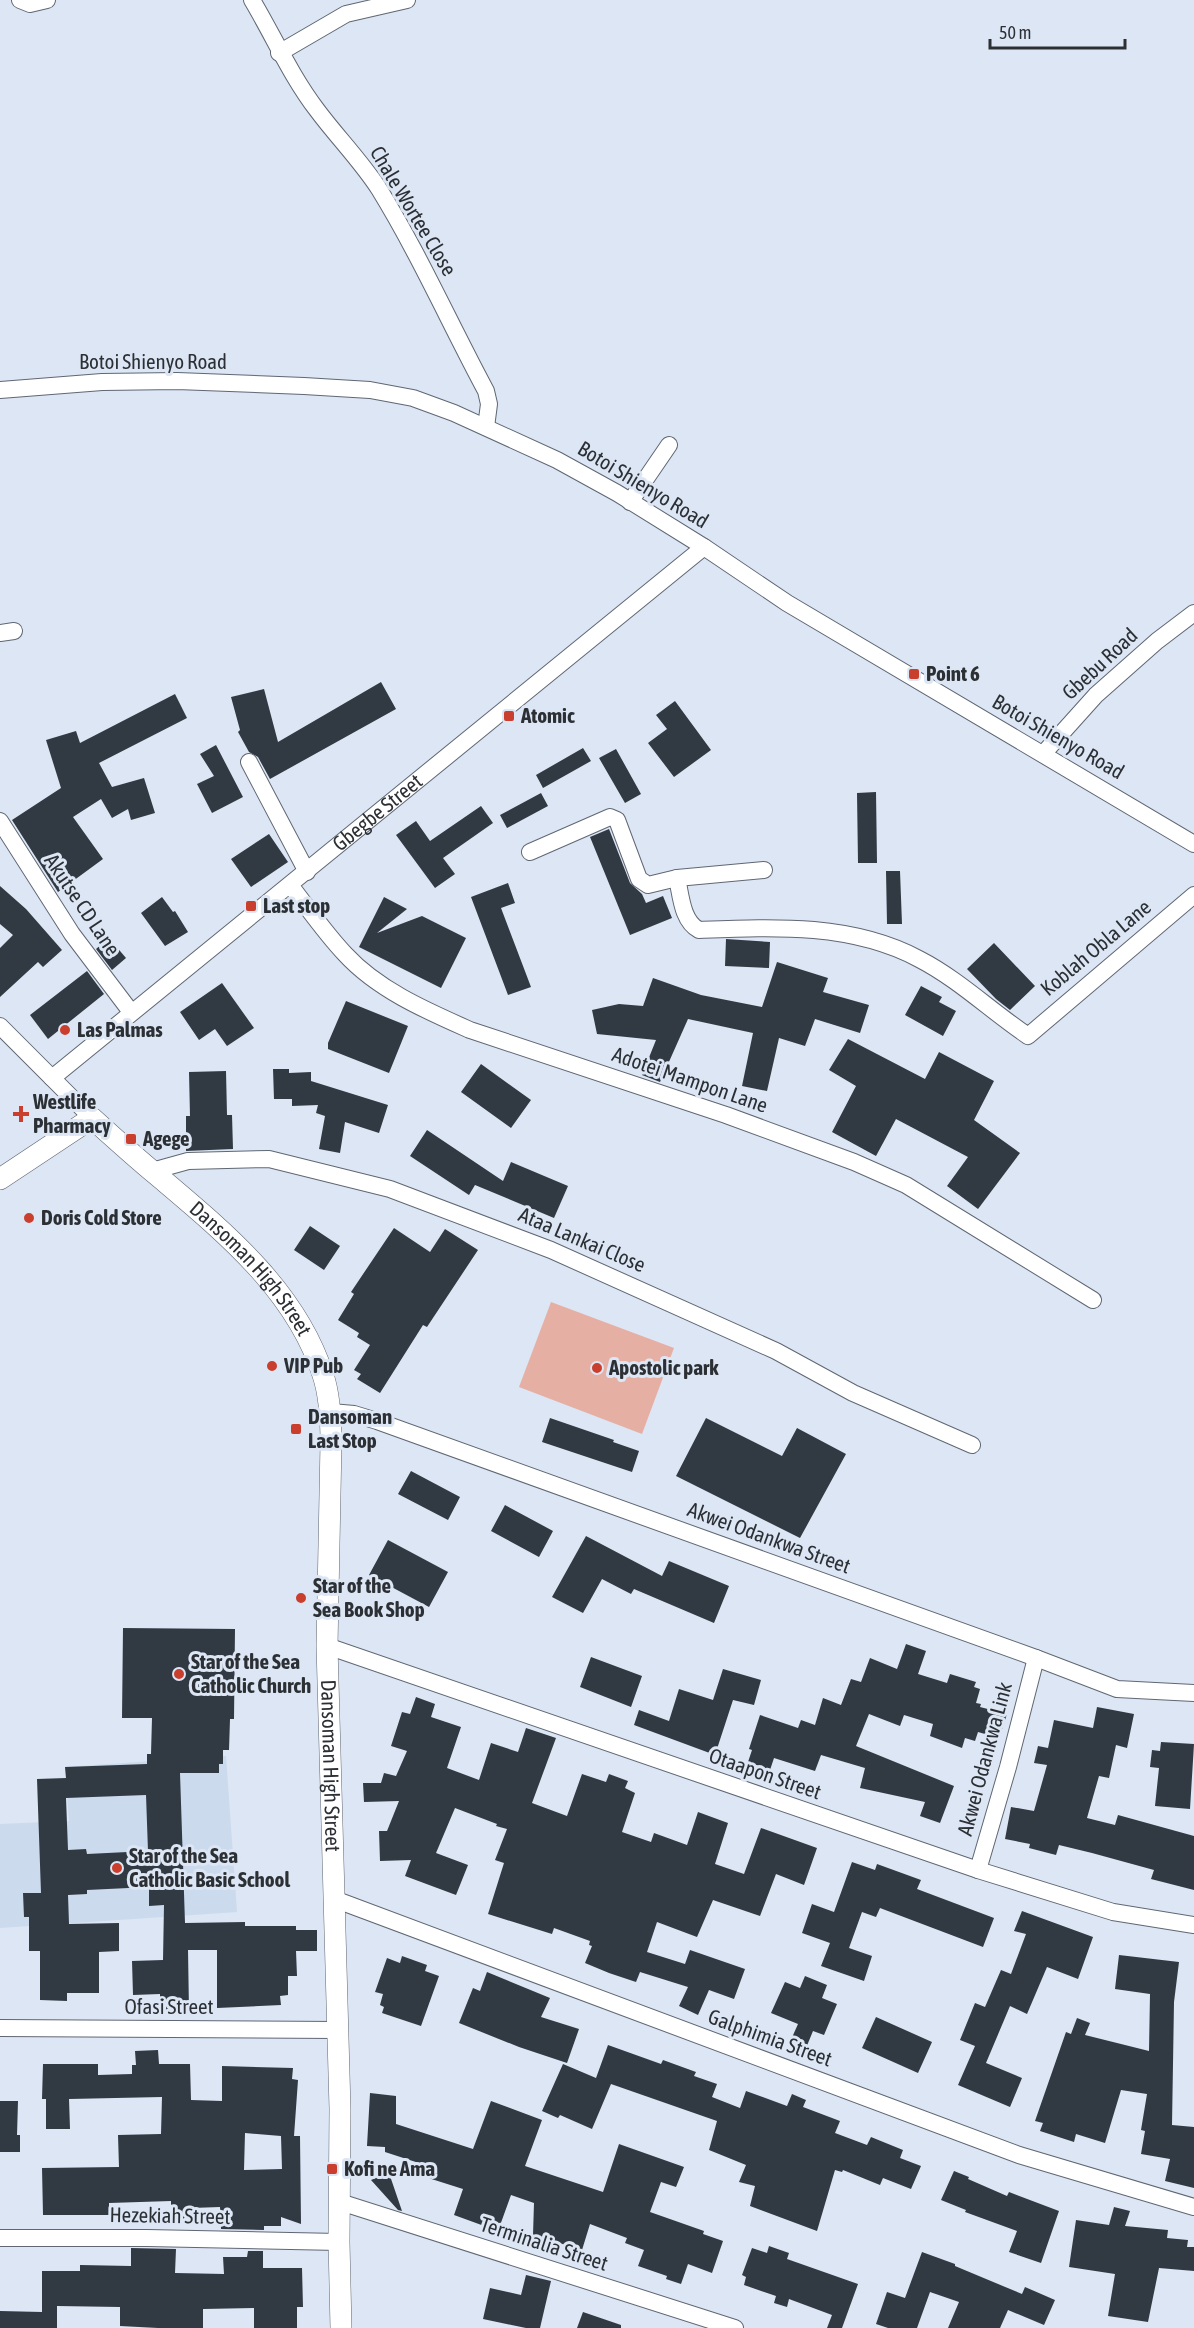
<svg xmlns="http://www.w3.org/2000/svg" width="1194" height="2328" font-family="'Asap Condensed',sans-serif">
  <style>
    .built { fill: #cbdaec }
    .green { fill: #e6afa4 }
    .building { fill: #313943; fill-rule: evenodd }
    .lines { fill: none; stroke-linecap: round; stroke-linejoin: round }
    .minor-casing { stroke: #5f6773; stroke-width: 18 }
    .tertiary-casing { stroke: #5f6773; stroke-width: 22 }
    .minor { stroke: #fff; stroke-width: 16 }
    .tertiary { stroke: #fff; stroke-width: 21 }
    .poi-dot { fill: #ca3e2d; stroke: #dce6f4; stroke-width: 2 }
    .labels { text-anchor: middle; stroke-width: 6; stroke-linejoin: round; paint-order: stroke }
    .street-label { font-size: 21px; fill: #2c3035; stroke: #dce6f4 }
    .poi-label { font-size: 21px; font-weight: bold; fill: #2c3035; stroke: #dce6f4; text-anchor: start }
  </style>
  <rect width="100%" height="100%" fill="#dce6f4"/>
  <!-- built -->
  <path class="built" d="M226,1756l11,156 -237,16v-104l69,-3 -4,-54z"/>
  <!-- green -->
  <path class="green" d="M551,1302l123,46 -32,86 -123,-47z"/>
  <!-- building -->
  <path class="building" d="M381,682l15,27 -126,70 -12,-22 -9,-5 -11,-20 2,-2 -9,-33 33,-8 14,53z
    M175,694l12,24 -88,45 13,24 32,-9 11,35 -24,7 -3,-11 -16,9 -11,-19 -28,18 30,42 -45,33 -46,-72 49,-32 -15,-48 30,-9 4,12z
    M675,701l36,49 -37,27 -26,-34 19,-14 -11,-14z
    M216,745l27,52 -31,16 -15,-29 17,-8 -14,-22z
    M583,748l8,13 -48,27 -7,-13z
    M616,749l25,45 -16,9 -26,-45z
    M876,792l1,71h-19l-1,-70z
    M541,793l7,13 -41,22 -7,-13z
    M481,806l12,17 -50,35 12,16 -20,14 -39,-53 20,-14 14,20z
    M609,829l21,54 12,11 4,9 17,-7 9,22 -42,17 -40,-98z
    M269,834l19,28 -37,25 -20,-28z
    M886,871h14l2,53h-15z
    M508,883l7,20 -14,5 30,79 -23,8 -37,-98z
    M0,886l26,23 36,41 -19,17 -5,-5 -38,35v-49l13,-13 -13,-11z
    M162,897l11,15 2,-1 13,21 -23,14 -24,-33z
    M384,897l23,12 -30,24 45,-17 44,22 -25,50 -82,-41z
    M109,938l17,20 -14,12 -16,-21z
    M726,939l44,3 -1,26 -44,-2z
    M994,943l41,43 -25,24 -14,-11 -29,-30z
    M777,962l51,16 -5,14 46,13 -9,28 -45,-14 -10,27 -26,-8 -12,53 -25,-5 11,-53 -65,-14 -28,63 -18,-7 14,-35 -59,-6 -5,-24 27,-6 24,2 10,-28 48,17 61,12z
    M87,971l17,23 -56,45 -18,-24z
    M222,983l32,45 -27,18 -12,-17 -16,11 -19,-28z
    M921,986l21,11 -3,5 17,9 -13,25 -38,-21z
    M346,1001l62,25 -19,47 -61,-24v-6z
    M848,1039l77,40 14,-27 55,29 -20,39 46,33 -42,56 -31,-23 21,-29 -72,-38 -20,37 -44,-24 24,-46 -27,-16z
    M481,1064l50,36 -20,28 -50,-36z
    M273,1069h16v4l22,-1v9l77,24 -9,28 -34,-11 -5,31 -21,-4 6,-33 -9,-3 2,-8 -26,1v-7h-18z
    M226,1071l1,44h5l1,34 -47,2v-35h4l-1,-44z
    M427,1130l76,51 8,-19 57,24 -14,32 -79,-33 -6,10 -59,-39z
    M310,1226l30,20 -16,24 -30,-20z
    M394,1228l36,24 15,-23 33,21 -51,77 -4,-2 -43,68 -23,-14 4,-5 -7,-4 16,-25 -13,-8 2,-4 -21,-13 16,-26 -3,-2z
    M550,1418l64,22 -1,2 26,9 -7,21 -90,-30z
    M706,1418l76,38 15,-28 49,26 -46,84 -124,-62z
    M411,1471l49,26 -12,23 -50,-26z
    M505,1505l48,26 -14,26 -48,-26z
    M586,1536l76,40 7,-15 60,25 -15,37 -80,-34 -3,5 -29,-15 -19,34 -31,-16z
    M388,1540l60,32 -19,35 -60,-32z
    M123,1628l112,1 -1,90h-4l-1,31h-6v14h-4v9h-39l5,150 60,-1v4h51v4h21v21h-21l1,25h-9v19l-8,1 1,9 -64,3v-58h-29l1,61 -29,1v-18l-27,1 -1,-34 31,-1 1,-55 -15,1v-19l-62,3v4l-19,1 1,29 50,-1v28l-20,1v41h-32v8l-27,-1v-49h-11v-34h-5l-1,-24h18l-4,-114 29,-1 -1,-11 82,-3v-10h4l1,-36h-30zM146,1795l2,56 -61,3 -1,-5 -18,1 -2,-52z
    M906,1644l20,7 -8,23 29,9 3,-9 26,8 -2,5 6,2 -4,14 5,1 -1,3 27,7 -8,24 -21,-6 -3,9 -10,-3 -3,10 -32,-12 3,-12 -29,-9 -4,11 -31,-12 -13,32 98,40 -14,37 -20,-7 5,-14 -65,-14 5,-20 -44,-13 -6,16 -41,-13 -4,12 -22,-8 4,-12 -3,-1 11,-34 38,13 3,-8 14,5 8,-27 18,7 10,-26 10,3 9,-24 27,11z
    M591,1657l51,19 -11,31 -51,-20z
    M723,1669l38,11 -7,25 -21,-5 -18,55 -81,-30 5,-15 30,11 10,-32 34,11z
    M416,1697l19,7 -4,13 30,10 -14,41 32,12 12,-37 27,9 8,-24 30,10 -24,65 35,13 15,-42 24,8 3,-8 19,7 -3,7 10,5 -13,39 29,10 3,-9 33,12 11,-33 30,11 -13,41 29,10 17,-46 56,20 -13,37 -28,-11 -16,42 -47,-16 -16,37 -40,-15 -10,30 38,12 5,-14 55,19 -11,30 -25,-9 -11,25 -19,-9 9,-19 -48,-15 -4,10 -27,-9 -24,-10 7,-17 -3,-1 1,-4 -36,-13 -2,6 -64,-20 16,-51 -9,-3 12,-31 -11,-3 1,-2 -42,-16 -19,45 32,12 -12,30 -51,-19 6,-16 -31,1 -1,-30h8l12,-30 -35,1 -1,-19h18l3,-10 12,3 11,-25 -16,-5 11,-34 8,2z
    M1097,1707l37,7 -7,34 -11,-3 -7,33 -10,-2 -12,42 28,7 3,-10 76,21v54l-43,-11 3,-9 -62,-17 -33,-8 -3,10 -27,-7 1,-4 -25,-5 6,-32 23,4 13,-46 -13,-2 4,-17 10,2 6,-28 39,8z
    M1161,1742l33,2 -4,65 -35,-3 4,-38 -9,-1 2,-17 8,1z
    M852,1862l23,8 2,-6 44,16 -4,9 77,29 -11,29 -103,-39 -4,9 -14,-5 -13,36 23,8 -8,25 -43,-15 9,-23 -28,-10 10,-29 22,8z
    M1022,1911l71,26 -15,42 -31,-12 -20,47 -17,-8 -24,57 36,15 -12,29 -52,-22 17,-39 -15,-6 15,-37 10,4 16,-37 10,4 15,-40 -12,-3z
    M1119,1955l60,7 -5,40 -2,123 22,2v61l-29,-7 5,-22 -29,-5 4,-23 -4,-1 6,-36 -26,-4 -16,53 -29,-9 -2,8 -34,-11 3,-8 -8,-2 31,-89 5,2 6,-16 13,5 -5,12 64,16 1,-57 -35,-5z
    M402,1956l25,9 -2,6 14,5 -18,50 -39,-13 2,-6 -4,-2 3,-11 -8,-2 12,-34 13,5z
    M487,1972l63,26 -9,19 38,12 -12,34 -48,-16 -60,-24 14,-35 7,3z
    M805,1976l22,9 -5,13 15,6 -13,31 -11,-4 -7,17 -16,-6 8,-18 -27,-11 14,-31 15,6z
    M876,2017l56,25 -14,31 -56,-25z
    M608,2045l53,19 2,-4 33,12 -2,4 23,8 -5,13 28,11 6,-17 41,15 5,-12 14,6 -3,7 37,14 -5,12 32,12 4,-8 32,13 -3,8 21,8 -10,23 -28,-11 -3,7 -37,-15 -1,2 -7,-2 -18,61 -67,-25 5,-20 -16,-4 7,-17 -37,-15 8,-29 -106,-37 -19,45 -32,-14 -2,3 -16,-7 21,-47 33,14z
    M158,2050l1,14h31l1,36 31,1v-35l71,2 -1,11 6,1 -4,56h6l1,88 -20,-7v9h-17v4l-43,-1 -1,-22 -29,1v11h-20v-18l-62,2v12h-66l-1,-47 77,-1 -1,-32 43,-1 1,-37 -93,2 1,30h-24v-30h-4l1,-35h55v11l34,-1v-9h4l-1,-14zM245,2133l36,3 1,33 -38,1z
    M370,2093l26,3v28l77,25 18,-48 51,19 -17,46 78,26 16,-48 65,23 -8,20 -15,-5 -11,30 54,19 -1,3 20,7 -11,32 -24,-9 -7,20 -15,-5 1,-3 -29,-10 6,-16 -19,-7 2,-5 -37,-14 -8,26 -49,-15 1,-32 -23,-8 -13,36 -44,-16 9,-26 -41,-13 3,-11 -40,-13v-5l-18,-1z
    M0,2101h18l-1,34h3v17h-20z
    M954,2171l15,6 -1,2 39,17 2,-4 50,19 -18,52 -32,-11 8,-21 -52,-19 1,-2 -25,-10z
    M389,2173l13,38 -4,-1 -27,-30z
    M1114,2207l16,4 -5,15 43,4 -1,8 21,2 -1,7h7v24l-35,-3 -11,54 -40,-6 7,-42 -46,-7 7,-47 33,5z
    M769,2246l20,7 -2,6 71,25 -16,44h-15l5,-13 -43,-16 -2,8 -13,-4 2,-7 -32,-11 2,-8 -4,-2 10,-27 15,5z
    M131,2248l45,1 -1,24 49,1 -1,-17h24l1,-6h15v17h39l1,39h-6v21h-43v-20l-51,1v19h-45l-38,-2v-19l-63,-1v22h-57v-17l42,1v-41h38v-6l51,1z
    M922,2252l33,12v2l67,28 3,-7 30,13 -11,25 -36,-15 -8,18h-52l11,-26 -29,-10 -13,36h-29l-12,-4 11,-32 18,6z
    M526,2275l25,6 -11,47h-14l-43,-9 7,-31 31,7z
    M583,2312l38,13v3h-44z"/>
  <g class="lines">
    <!-- minor casing -->
    <g class="minor-casing">
      <g id="minor">
        <path d="M20,0l10,4 17,-4"/>
        <path d="M252,0c22,37 39,76 65,110 20,27 44,51 62,79 40,65 71,135 107,202l3,13 -3,23"/>
        <path d="M279,53l67,-39 61,-14"/>
        <path d="M0,390l102,-8 75,-1 127,5 66,4 43,8 41,15 103,47 60,33 87,54 83,56 407,241"/>
        <path d="M630,502l39,-57"/>
        <path d="M0,633l14,-2"/>
        <path d="M1043,754l53,-59 61,-54 37,-28"/>
        <path d="M249,762l58,110"/>
        <path d="M0,821l72,113 59,78"/>
        <path d="M530,852l80,-35 7,3 22,59 9,6 29,-7c4,18 5,43 22,52 74,-3 153,-7 220,29 39,20 72,52 109,77l166,-141"/>
        <path d="M677,878l87,-8"/>
        <path d="M290,885c18,23 35,48 55,69 33,36 82,57 125,76l256,85 128,47 52,23 187,115"/>
        <path d="M0,1026l92,92"/>
        <path id="s1" d="M52,1078l652,-531"/>
        <path d="M152,1171l36,-10 81,-2 121,30 161,61 225,101 77,42 119,52"/>
        <path d="M331,1412l23,2 23,7 659,237 81,31 77,4"/>
        <path d="M327,1646l651,224 135,42 81,13"/>
        <path d="M978,1870l30,-103 28,-109"/>
        <path d="M334,1899l685,256 175,52"/>
        <path d="M0,2028l338,2"/>
        <path d="M340,2202l395,126"/>
        <path d="M0,2238h147l192,4"/>
      </g>
    </g>
    <!-- tertiary casing -->
    <g class="tertiary-casing">
      <g id="tertiary">
        <path id="s2" d="M0,1179l92,-61c22,20 43,39 66,58 65,55 138,114 165,199 7,21 8,45 8,68l-4,203 13,463 -1,133 2,86"/>
      </g>
    </g>
    <!-- minor -->
    <use href="#minor" class="minor"/>
    <!-- tertiary -->
    <use href="#tertiary" class="tertiary"/>
  </g>
  <!-- markers -->
  <g class="poi-dot">
    <rect x="908" y="668" width="12" height="12" rx="3"/>
    <rect x="503" y="710" width="12" height="12" rx="3"/>
    <rect x="245" y="900" width="12" height="12" rx="3"/>
    <circle cx="65" cy="1030" r="6"/>
    <path d="M18 1105h6v6h6v6h-6v6h-6v-6h-6v-6h6z"/>
    <rect x="125" y="1133" width="12" height="12" rx="3"/>
    <circle cx="29" cy="1218" r="6"/>
    <circle cx="272" cy="1366" r="6"/>
    <circle cx="597" cy="1368" r="6"/>
    <rect x="290" y="1423" width="12" height="12" rx="3"/>
    <circle cx="301" cy="1598" r="6"/>
    <circle cx="179" cy="1674" r="6"/>
    <circle cx="117" cy="1868" r="6"/>
    <rect x="326" y="2163" width="12" height="12" rx="3"/>
  </g>
  <g class="labels">
    <!-- street labels -->
    <g class="street-label">
      <text transform="translate(413 211) rotate(59)" y="7">Chale Wortee Close</text>
      <text x="153" y="369">Botoi Shienyo Road</text>
      <text transform="translate(643 485) rotate(31)" y="7">Botoi Shienyo Road</text>
      <text transform="translate(1100 664) rotate(-43)" y="7">Gbebu Road</text>
      <text transform="translate(1058 737) rotate(30)" y="7">Botoi Shienyo Road</text>
      <text dy="7" stroke="none"><textPath href="#s1" startOffset="420">Gbegbe Street</textPath></text>
      <text transform="translate(82 905) rotate(56)" y="7">Akutse CD Lane</text>
      <text transform="translate(1096 948) rotate(-40)" y="7">Koblah Obla Lane</text>
      <text transform="translate(690 1080) rotate(19)" y="7">Adotei Mampon Lane</text>
      <text transform="translate(582 1240) rotate(23)" y="7">Ataa Lankai Close</text>
      <text dy="7" stroke="none"><textPath href="#s2" startOffset="330">Dansoman High Street</textPath></text>
      <text transform="translate(769 1538) rotate(20)" y="7">Akwei Odankwa Street</text>
      <text transform="translate(985 1759) rotate(-75)" y="7">Akwei Odankwa Link</text>
      <text dy="7" stroke="none"><textPath href="#s2" startOffset="852">Dansoman High Street</textPath></text>
      <text transform="translate(765 1774) rotate(19)" y="7">Otaapon Street</text>
      <text x="169" y="2014">Ofasi Street</text>
      <text transform="translate(770 2038) rotate(20)" y="7">Galphimia Street</text>
      <text transform="translate(170 2216) rotate(1)" y="7">Hezekiah Street</text>
      <text transform="translate(544 2244) rotate(18)" y="7">Terminalia Street</text>
    </g>
    <!-- poi labels -->
    <g class="poi-label">
      <text x="926" y="681">Point 6</text>
      <text x="521" y="723">Atomic</text>
      <text x="263" y="913">Last stop</text>
      <text x="77" y="1037">Las Palmas</text>
      <text x="33" y="1109">Westlife<tspan x="33" dy="24">Pharmacy</tspan></text>
      <text x="143" y="1146">Agege</text>
      <text x="41" y="1225">Doris Cold Store</text>
      <text x="284" y="1373">VIP Pub</text>
      <text x="609" y="1375">Apostolic park</text>
      <text x="308" y="1424">Dansoman<tspan x="308" dy="24">Last Stop</tspan></text>
      <text x="313" y="1593">Star of the<tspan x="313" dy="24">Sea Book Shop</tspan></text>
      <text x="191" y="1669">Star of the Sea<tspan x="191" dy="24">Catholic Church</tspan></text>
      <text x="129" y="1863">Star of the Sea<tspan x="129" dy="24">Catholic Basic School</tspan></text>
      <text x="344" y="2176">Kofi ne Ama</text>
    </g>
  </g>
  <!-- scale -->
  <path d="M990 39v9h135v-9" fill="none" stroke="#2c3035" stroke-width="3"/>
  <text x="999" y="39" font-size="18" fill="#2c3035" stroke="#dce6f4" stroke-width="4.5" paint-order="stroke">50 m</text>
</svg>
